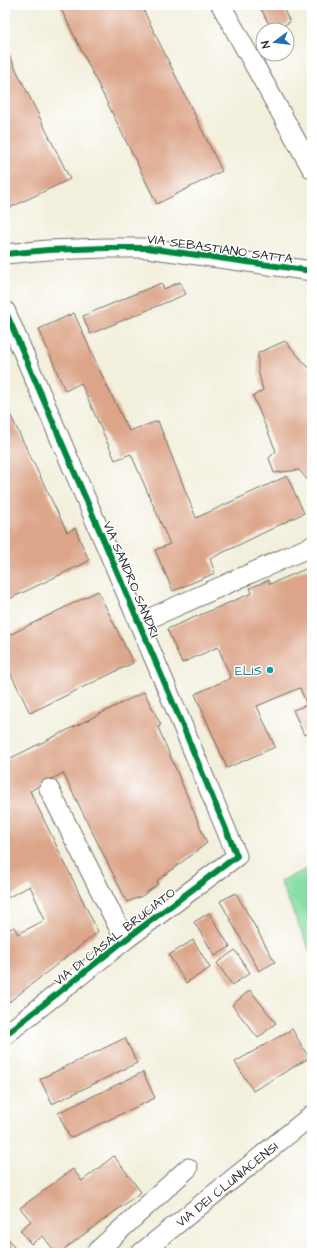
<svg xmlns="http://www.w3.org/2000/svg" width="317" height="1258" font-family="'Architects Daughter',sans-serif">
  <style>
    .pitch { fill: #85dea3; stroke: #588467 }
    .building { fill: #dca589 }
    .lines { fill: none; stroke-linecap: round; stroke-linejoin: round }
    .minor-casing { stroke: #717069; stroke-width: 21 }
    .minor { stroke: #fff; stroke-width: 19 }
    .cycleway-casing { stroke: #fff; stroke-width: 8 }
    .cycleway { stroke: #00873e; stroke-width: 6 }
    .culture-dot { fill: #0f9aa8; stroke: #fff; stroke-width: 1.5 }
    .labels { text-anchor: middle; stroke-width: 3; stroke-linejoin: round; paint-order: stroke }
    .street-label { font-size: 13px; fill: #2b2b2b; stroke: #fff }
    .culture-label { font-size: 13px; fill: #0d838f; stroke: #fff; text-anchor: end }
  </style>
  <rect width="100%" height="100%" fill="#fff"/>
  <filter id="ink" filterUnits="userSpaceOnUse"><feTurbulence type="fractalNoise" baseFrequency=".025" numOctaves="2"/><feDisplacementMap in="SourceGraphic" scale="8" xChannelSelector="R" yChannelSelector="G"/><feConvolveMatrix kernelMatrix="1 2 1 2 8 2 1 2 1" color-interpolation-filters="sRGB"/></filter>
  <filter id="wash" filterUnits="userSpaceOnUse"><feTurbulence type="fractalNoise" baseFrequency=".012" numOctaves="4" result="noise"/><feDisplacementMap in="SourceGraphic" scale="16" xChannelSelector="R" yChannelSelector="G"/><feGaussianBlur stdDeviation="0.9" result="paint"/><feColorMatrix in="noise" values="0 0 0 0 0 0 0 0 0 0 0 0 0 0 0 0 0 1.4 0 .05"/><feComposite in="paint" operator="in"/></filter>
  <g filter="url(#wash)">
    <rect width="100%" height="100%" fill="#f2efdc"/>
    <!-- pitch -->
    <path class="pitch" d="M312,867v89l-32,-75z"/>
    <g id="blocks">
      <!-- building -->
      <path class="building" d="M59,5h82l81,166 -65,33z
        M259,5h29l-5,3 7,14 -15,8h-3z
        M5,47l65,132 -65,31z
        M180,282l6,12 -96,40 -7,-18 78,-33 3,6z
        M74,313l29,65 26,53 29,-10 38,97 91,-42 17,37 -94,46 5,14 -42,18 -18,-41 15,-6 -39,-90 -16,6 -34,-77 -16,8 -26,-62z
        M285,341l23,26 4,-1v117h-2l-11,-13 -25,3 -5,-15 7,-7 -23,-55 10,-6 -5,-20v-17z
        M5,404l62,128 8,-4 14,33 -84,40z
        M308,568l4,9v155l-8,3 -11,-25 14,-5 -7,-17 -43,18 18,41 -48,21 -32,-74 36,-16 -13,-31 -36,16 -15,-34 85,-36 -2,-5 18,-8 2,4z
        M98,591l35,72 -103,50 -25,-51v-25z
        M144,692l17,33 -3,2 49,116 -50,38 1,3 -16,12 -15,6 -64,-129 -33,18 68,141 -89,70 -4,-8v-62l9,-5 4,7 27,-14 -15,-34 -25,13v-53l3,-1 -3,-7v-77z
        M236,893l39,69 -16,9 -39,-70z
        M209,913l21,34 -15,9 -21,-34z
        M193,940l17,28 -24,15 -17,-28z
        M235,950l15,23 -18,12 -15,-22z
        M250,990l26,33 -18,15 -26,-33z
        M292,1029l17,29 -56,33 -18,-29z
        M125,1038l12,25 -85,41 -12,-25z
        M143,1072l12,26 -85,40 -12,-25z
        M114,1156l27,36 -82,61h-3l-13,-17 -12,8 -11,-14 11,-9 -11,-13 53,-39 9,12z
        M5,1234l9,13 -8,6h-1z"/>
    </g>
  </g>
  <g filter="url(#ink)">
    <use href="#blocks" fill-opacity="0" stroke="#717069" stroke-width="1"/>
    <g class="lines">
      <!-- minor casing -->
      <g class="minor-casing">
        <g id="minor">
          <path d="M221,5l91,164"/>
          <path d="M5,254l43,-4 58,-2h41l165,23"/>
          <path d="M5,310l158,369 74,177 -112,84 -120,95"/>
          <path d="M139,623l173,-77"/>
          <path d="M49,789l76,151"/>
          <path d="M95,1253l93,-85"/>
          <path id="s1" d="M141,1253l171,-138"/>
        </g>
      </g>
      <!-- minor -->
      <use href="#minor" class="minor"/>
      <!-- cycleway casing -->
      <g class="cycleway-casing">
        <path id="cycleway" d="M5,254l43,-4 58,-2h41l165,23
          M5,310l158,369 74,177 -112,84 -120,95"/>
      </g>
      <!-- cycleway -->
      <use href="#cycleway" class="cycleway"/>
    </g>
  </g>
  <!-- markers -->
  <circle class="culture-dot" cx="270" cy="670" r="4"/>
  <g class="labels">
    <!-- street labels -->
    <g class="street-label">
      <text transform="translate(220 248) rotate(8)" y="5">VIA SEBASTIANO SATTA</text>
      <text transform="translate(132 579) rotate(67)" y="5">VIA SANDRO SANDRI</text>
      <text transform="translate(114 936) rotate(-38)" y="5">VIA DI CASAL BRUCIATO</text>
      <text dy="5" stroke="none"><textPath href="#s1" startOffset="110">VIA DEI CLUNIACENSI</textPath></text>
    </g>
    <!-- culture labels -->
    <g class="culture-label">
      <text x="262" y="675">ELIS</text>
    </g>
  </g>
  <!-- margin -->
  <rect width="317" height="1258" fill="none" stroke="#fff" stroke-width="20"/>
  <!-- north arrow -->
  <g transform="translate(275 42) rotate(255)"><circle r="19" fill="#ffffff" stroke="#aaaaaa"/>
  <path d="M0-3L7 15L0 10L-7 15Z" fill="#1f6fb2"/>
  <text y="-6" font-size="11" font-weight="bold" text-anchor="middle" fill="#2b2b2b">N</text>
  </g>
</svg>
